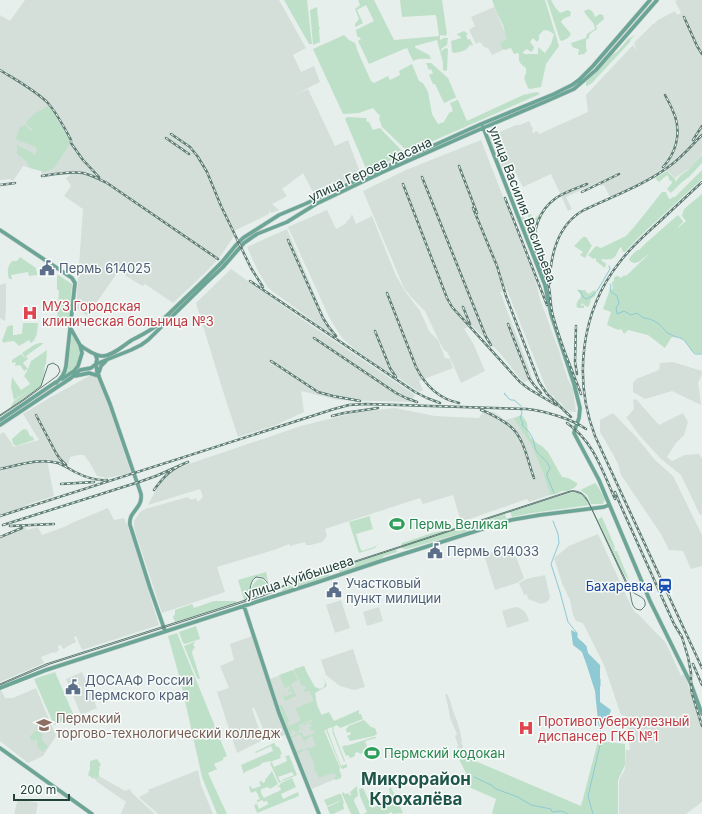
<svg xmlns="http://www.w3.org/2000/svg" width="702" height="814" font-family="Inter,sans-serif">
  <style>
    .built { fill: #d4dfda }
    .green { fill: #bfe0c8; fill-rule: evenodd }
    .water { fill: #8ec9d4 }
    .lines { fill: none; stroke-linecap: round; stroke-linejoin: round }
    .stream { stroke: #8ec9d4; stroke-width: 1 }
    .major-casing { stroke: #c2cac8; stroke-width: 4.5 }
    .major { stroke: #6aa596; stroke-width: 3.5 }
    .tram { stroke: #5f7d75; stroke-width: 1 }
    .rail-casing { stroke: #5f7d75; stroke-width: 2.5 }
    .rail { stroke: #f7fbf9; stroke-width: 1; stroke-dasharray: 3; stroke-linecap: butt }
    .labels { text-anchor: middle; stroke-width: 3; stroke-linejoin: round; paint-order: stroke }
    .street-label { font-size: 13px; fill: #24423a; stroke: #f7fbf9 }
    .service-label { font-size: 13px; fill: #4e5e75; stroke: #f7fbf9; text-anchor: start }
    .health-label { font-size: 13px; fill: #be3a42; stroke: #f7fbf9; text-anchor: start }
    .leisure-label { font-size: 13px; fill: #27864d; stroke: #f7fbf9; text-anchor: start }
    .transit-label { font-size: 13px; fill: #164399; stroke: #f7fbf9; text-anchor: end }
    .education-label { font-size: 13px; fill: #785e54; stroke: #f7fbf9; text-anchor: start }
    .district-label { font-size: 17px; font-weight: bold; fill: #1f5548; stroke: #f7fbf9 }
  </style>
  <rect width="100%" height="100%" fill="#e6efeb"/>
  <!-- built -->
  <path class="built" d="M25,0h254l27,48 -13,7 8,17 13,-6 6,16 -30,15 18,-8 27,57 13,-6 13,35 -46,21 -12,-23 -5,4 -16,12 5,7 -15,8 7,6 -8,3 -2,-2v3l-35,17 -6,-11 -1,1 7,15 -14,21 -13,14 -34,32 -28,-19 -2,2 -4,-2 -16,-10 1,-3 -4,-2 -33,47 -11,-8 7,-99 -19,-13 7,-10 -5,-8 4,-3 -1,-1 -27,3 -1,-6 -18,-5 -10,15 -3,-2 -10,1v-165l10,6z
    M678,0h24v154l-11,13 -16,11 -8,-8 -20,12 -21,10 -1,-2 -15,7 -6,-12 -3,1 -2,-4 -33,15 6,12 -4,2 -17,-37 -28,13 -11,-21 -11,5 -13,-34 28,-12h4l9,-4 4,8 -1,2 1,2 4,-2 2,3 49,-22 -2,-17 47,-50 4,6 -3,-8 19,-19h1l4,-4 17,-9 2,4 4,-2 -6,-12z
    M494,7l17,39 -19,9 -4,-7 -4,-1 -4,-5 -4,2 -7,-14 6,-4 -4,-9z
    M481,140l54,139 5,20 19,52 9,29 1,1 4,8 3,23 -9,-1 -7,-9h-3l-4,-7 -2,1 -4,-6 -40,-100 -7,2 30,79 2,8 -8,3 -3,-2 -21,-27 -29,-28 -7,4 9,14 12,28 -24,12 -13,-30 -4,-3 -4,-7 -15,-32 -14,-14 -7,-9 -41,-97 43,-21z
    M327,210l9,19 9,-5 5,-6 2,-4 4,10 16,-8 24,60 11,18 13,17 9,20 9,9 7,18 5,1 3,9 -34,13 4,9 -4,2 -19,-13 -6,-7 -4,2 -33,-23 -15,-13 -13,-21 -41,-90z
    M287,229l36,85 -2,1 1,4 9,13 1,1 -1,1 -63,-46 -10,-17 -11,-24z
    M231,269l72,51 112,75 -4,7 -73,-2 -37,-9 3,21 -28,13 -38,12 -16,-49 -26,-85z
    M6,283v24l-1,14 -5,-3v-33z
    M673,362l29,9v3l-4,9 3,22 -29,-14 -27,8 -12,-7v-9l3,-4 23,-9 1,-7z
    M93,374l5,5 10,26 23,68 -24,5 -10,-2 -7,-13 -6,-8h-5l-9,2 -2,8 -21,-6 7,37 -28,9v2l-26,8v-81l4,-2 10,15 25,-7 -16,-26 28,-17z
    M636,399l23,26 24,-12 5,9 -4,13 -8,8 -9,14 5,4 13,-6 14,-1 3,5v55l-2,1 -19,-40 -20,-16 -21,-23 -14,-19 2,-1 6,-7 -1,-9z
    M395,408l40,8 44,2 4,-7 11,1 11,8 8,-2 18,27 12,28 7,22 -21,7 -2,-3 -66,23 -8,-27 -30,9 -3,-6 -95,31 2,7 -5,6 -11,3h-5l-1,-3 -15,4 -1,-2 -12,5 -60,18 8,25 -63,21 -27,-82 -1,-5v-5l6,-9 5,-3 43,-12 3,3 5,-2 2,4 5,-5 -3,-8 -52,16 13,-24 6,-6 7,-6 127,-43 56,-14z
    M613,413l24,25 18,22 18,16 29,59v31l-11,3 -8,-18 -14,-1 -8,-16 -40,-59 -3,-11 -4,-8 -14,-24v-12z
    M108,508l6,12 10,-2 2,5 2,3 1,6h1l29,93 -77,25 -6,-14 -2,1 2,5 -10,5v1l-3,1 -2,-4 -3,1 1,4 -2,1v1l-2,1 -1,-1 -13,5 3,6 -44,19v-146l24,-10 3,4 11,-3 4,8 22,-8 10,-5z
    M598,534l34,74 3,4 4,3 27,28 15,33 3,-2 6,16 2,1 10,29v82l-16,12h-67v-34l6,-11 1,-19h4l-2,-21 -3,-13 -4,-1 -17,-50 -21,-42 -7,-2 -3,-6 -3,-15 -8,-17 -8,-25 15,-12z
    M508,547l9,12 7,19 -7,5 -22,7 -11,-35z
    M545,575l5,23 -3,4 -6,2 -13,-5 -1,-5 -3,1 -5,-12 7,-4z
    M341,600l9,28 -15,5 -9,-28z
    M379,607l4,14 -16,5 -4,-14z
    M515,607l5,1 4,3 3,4 2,6 -22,7 -5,-17z
    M252,636l33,99 -17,6 -14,-34 -2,2 11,31 -26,13 -20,-61 12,-4 -9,-22 14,-6 -4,-16z
    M353,649l12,38 -11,3 -14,-4 -14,-11 -5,-15z
    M304,666l11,27 2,12 5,10 4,13 -2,2 16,38 -1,2 3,6 -30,13 -24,-58 -18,-52z
    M82,672l15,36 -16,7 -15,-36z
    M36,688l20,48 -13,20 -15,7 -28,-22v-51h1l4,8h8z
    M445,694h2l3,6 3,11 4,10 3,10 2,10 -1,3 2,1 -1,6 -5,-2 1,-4 -3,-9 2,-2 -7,-16 -2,-12z
    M198,770l3,15 12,29h-55l-19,-17 10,-5 -1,-2z
    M99,776l26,15 5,-2 2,4 23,21h-34l1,-3 4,-9 -30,-21z
    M18,799l20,4 -2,11h-22z"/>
  <!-- green -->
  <path class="green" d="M284,0h23l5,44h-3z
    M358,0h16l20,40 45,-4 -3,-21 -34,2 -2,-17h42l5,34 -2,2 -5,-1v5l4,-2h4l-1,7 -6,4v4l1,-3 4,-2 2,1 -1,21 -2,1 -2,-1v-7l-6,-23 -22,6v1l1,1 13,7 2,4c-7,0 -12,-1 -18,2l-6,-13 -3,1 -35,15 -11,-23 3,-2 -1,-1 -3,-2 -1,-6 18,-9 -8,-16 -9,5 6,13 -8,4v-3l4,-5 -4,-10 5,-4z
    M492,0h53l14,46 -13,18 -5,23 -11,2 -2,-1 -4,-10 2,-5v-5c-6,-5 -8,-6 -7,-14l-1,-1 -4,1 -3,-6 -6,2 -2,-1 -3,-6 7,-4 -4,-14 -7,-14zM544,30l5,1 5,3 -3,10 -6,9 -7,-6v7h-14l-1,-2 4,-3 4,3 2,-2 1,-3 -4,-5 3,-4 4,4 2,-2v-5z
    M547,0h4l4,7 5,6 8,-3 3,2 -1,4 -7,3 -2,3 10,12 -3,4 -6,3 -2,-1z
    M317,7l2,20h1l-1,3 1,12 -7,3 -3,-35z
    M589,9l4,3 2,5 5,-3 3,1 1,4 -8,7 1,3c-3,3 -8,3 -8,9l-3,2v7l1,4 -3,3 -6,1 1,-6c-5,-1 -7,-1 -8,-6l15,-5 1,-4 8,-5c0,-7 -8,-11 -11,-18z
    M464,31l4,3 -2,1 2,5 2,-1 3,6 -1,1 -2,-2c-2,7 -10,8 -16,9l-2,-1 -1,-11 10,-3 -1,-2 -3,-1v-1z
    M344,35l5,5 6,3 3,9 13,29 3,2 14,-7 2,4 10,-5 -1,-4 13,-7 7,17 4,2 5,9 4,22 6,10 6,-2 5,-9 4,-2 -3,-8 7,-3h1l9,21 56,-26 14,-3 3,2 -130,57 -6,-3 -22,-21 -3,-9 1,-1 -1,-3h-1l-5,-6 -14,5 -16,1 -30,-65z
    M635,35l-4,4 -1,3 -38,41 -5,3h-1v-4l26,-27 6,-4 10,-12z
    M426,63h5l17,15 8,19 -1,1 -11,5 -9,-19h-2l-4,-9 4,-2 -2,-4 -2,1z
    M48,106l6,8 15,24 1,6 -16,24 -9,4 -15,-4 -4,-7 -9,-7v-9l12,6 6,4 2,-4 -1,-4 -19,-7 -1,-2 4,-11 5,-2 6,6 2,-1 -7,-6c3,-8 14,-14 22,-18z
    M347,117l19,1 1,1 -1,1 1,2h2l4,8 7,-2 25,26 -38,17 -22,-52z
    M702,155v8l-13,14 -7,5 -11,11 -4,-4 5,-6 -1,-3 -2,1v-3l-2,-3 -8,7 -4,-4 12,-7 8,8v3l6,-7 7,-5z
    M702,170v9l-64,59 -13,14h-2l-2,-5c-5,4 -3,10 -10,12 -3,1 -7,0 -10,0l2,3 3,1 -1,5 -9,-7v-3l-3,1 -5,-4 8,-9 5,2 25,-12 9,-10 27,-34h4l3,7 3,-1 1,-1h2z
    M702,194v160l-7,-1 -3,-2 -8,-11 -5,-3h-5l-3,1 -6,10 -17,-13 -20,-5 -4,4 -2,-4 -2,-1 -2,1 -11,-5 4,-13 -8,-3 6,-17 4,-4 -1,-4v-2l2,-1v-3l2,-2h2l3,2 3,-3 2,1 23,-22c-6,3 -11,13 -19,7l-1,-2 3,-4 5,-5h2l8,-8 31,-27 4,5 1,2 -4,4 -1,2 8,-7 -4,-5 2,-7z
    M542,212c-6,11 -10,23 -8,37l-3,-7 8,21 -19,-46v-3l3,1 1,3 2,1 3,14 -1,-20 3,1 2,6z
    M583,237h3l6,9 -1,1 -6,11 -5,-3 3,-3 -9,-6z
    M20,257l16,11 1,7 -8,1 -1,-4 -17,3 1,4h-3c-2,-7 -2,-12 3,-18h5z
    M58,275l2,1 12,8 -3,36 -12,-1 2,-29h-2v-13z
    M579,290h6l3,4 7,-4 1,2 -1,4 -4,3 -2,7 -2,1 -5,-4 -1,3 3,-1v3h-6c-3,-3 -1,-6 1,-9h1l1,-4 -3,-4z
    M23,323h15c-1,8 0,15 -7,20l-2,-3 -10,6 -5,-5 -8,1 -2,1 -2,-2 5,-14 4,-2 2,1v9h4l1,-1h4z
    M72,332l9,17c-3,12 -3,18 -14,25z
    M39,343h5l-18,13 2,3 -5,4 5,6 3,-8 16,-11 -1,14 -3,6 2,-2v1l-2,10v2l-2,5 -29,21 -1,-1 2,-3 1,-2 17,-12 -17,11 -3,-13 1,-10 9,13 9,-6 -6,-8 4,-7 -4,2 -4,-6 -6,1 2,-2 -1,-2 -3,1v-3l9,-6 5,5 -4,-6 12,-8z
    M522,415l5,8 1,9 3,6 7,6 4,2 6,6 14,25 6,1 9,5v2l-3,3 -7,3h-5l-6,3 -6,1 -7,-22 -12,-28 -18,-27z
    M25,429l2,1 3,6 3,1 1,3 -18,6 -3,-2 -1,-5 10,-9z
    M595,483l2,2 8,14 -2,5h-12l-4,-9 -7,-5z
    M573,492l9,2 8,11 -58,8 -20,4 -2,-5z
    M505,514l2,6 -100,29h-4l-2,-2 1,-4 30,-10 42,-9z
    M370,516v3l3,10 -17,5 4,14 2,3 12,-4 1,-1 5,-2 -4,2 -1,2 -16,5 -10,-31z
    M602,517l13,30 -1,1 1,3h2l12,29 -4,-4 -27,-56 2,-2z
    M396,549l1,3 -13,4 -4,4 -40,13 -2,-3v-2z
    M327,571l2,3v2l-49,16 9,-8z
    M266,572l2,9c-3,-3 -6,-6 -11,-4 -8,2 -7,14 -10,20l-3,3 -6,-20z
    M259,579c7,0 8,6 7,12l-4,3 -13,4c2,-7 2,-15 10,-19z
    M214,601h22v2l-61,19 -2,-5 2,-3v-4l17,-6 2,4z
    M196,626l4,13 -15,5 -2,-1 -4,-11z
    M177,633l50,123 -4,2v2l-9,4 3,5 -9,4 19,41h-10l-15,-37 -21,-94 -13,-47z
    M194,642l1,1 -2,1 2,4 -2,1 -1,4 8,25 -1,1 -2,-1 -13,-32z
    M304,666l3,7 8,14 5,2 4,-2 1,-4 -2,-6 4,9 -12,7 2,12 4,10 8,-3 5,9 25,-11v4h2l2,5 -23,9 -3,-3 -4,2 1,3h-1l12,31 -1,1 -12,-31 1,-1 -1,-3 -5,2 14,37 6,-2v3l-4,2 -2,-1 -15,-38h-2l16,38c-2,4 2,7 1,10l-5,2 -2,-1 2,-3 -1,-2h-5l-11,4 -5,-9 1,-3 -7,-16h-3l-8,4 -1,-4 2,1 5,-2 1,1 5,-3v1l7,-2 -4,-10 -7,4 1,3h-1l-5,-9 -9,4 4,10 -5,-11 11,-5 3,5 11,-4 -2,-3 -2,1 -2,-4 3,-1 -2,-3 -8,3 1,4h-1l-1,-3c1,-3 8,-5 12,-5l-1,-2 -13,5 1,4 -1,2 -3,2 -2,-3 -3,1 1,3 -2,1 -11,-30h3l7,16 -1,3 1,2 11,-5v-3l-4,-8v-2l17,-7v-2l-4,-8 -4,1 -1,-1v-1l2,-2 -1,-3 -2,1 -2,-1 -7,-16z
    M293,670l5,10 -7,4 4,9 -1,1h2v2l-11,5 -3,-7h1l2,3 8,-4 -1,-2 -3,1 -1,-2 3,-1 -1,-3 -5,2 -6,-13z
    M55,672l19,44 -20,9 -20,-46z
    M364,720l7,7 4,1 2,6 -3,2 -24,5 -3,-5 4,-2 -1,-2 -3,1 -1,-4 2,-2v-1z
    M37,730l5,4v6l6,7 -3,2 -1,2 -2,1 -5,-6v-6l-1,-1 -3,2 -3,-3v-2z
    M374,737h2v1l-11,3c3,8 4,9 -5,13l-2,-2 -3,1v3l-5,2 -2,-3 -2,1 -4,-9 3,-2 1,1z
    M598,741l27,3v21l-7,15v34h-125l-1,-1 4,-14 -34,-15 4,-11 -7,-14 2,-4 120,51z
    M274,743l3,4h2l3,7 -2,1 1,3 -11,4v-1l-8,2 -1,1v1l-16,7 -1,2 -3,-9 32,-14 -2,-5 -15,7 -1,-1z
    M289,755l8,20 -14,6 -1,-1 12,-5 -2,-3 -14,5 2,4h2l-3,2 -9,-20 4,-1 -2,1 2,4 13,-6 -1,-4h-2z
    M97,759l4,6 -2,2 1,2 -1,1v6l-3,4 -1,-1v-3l-1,3 -6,-4 2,-6v-8z
    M272,771l6,13 -8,5 -2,-2 -7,2v4l3,5 17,-8 -1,-3h-3l2,-1 2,-3 11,-5 4,9 -15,7 2,5 15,-7 1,4 -42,17 -3,-8 3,-1 2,5 9,-5 -1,-3 -3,1 -2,-2 -11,5 6,-3v-2l3,-1 -4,-8 -5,2 -2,-6 2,-1 1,3 9,-3 -2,-4 3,-1 1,2 2,-1v-2z
    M357,786l1,10 -3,2 -1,3 6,13h-9l-9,-20 1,-2 2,2 3,-1 2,3 1,-2 -1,-2z
    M391,787l12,26 -10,1 -2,-2 -3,2h-25l4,-2 -7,-16 -1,-7 4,-1 9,20 15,-6 -2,-6 5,-3 -1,-4z
    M339,794h2l3,9 -1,1 1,5 -11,5h-3l-3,-7 12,-5 1,-1 -13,5 -3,-6z"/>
  <!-- water -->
  <path class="water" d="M571,630l6,3v4l9,9 2,7 12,12v37l11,8 -2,6 -5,6 -6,-1 -3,-30 -8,-25 -5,-14 -9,-7z"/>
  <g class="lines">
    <!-- stream -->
    <path class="stream" d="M610,284l1,1 -1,6 7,5 2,7 -3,5 1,6 7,-3 7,4 6,-2c2,1 3,3 5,4 3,2 7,1 10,3 4,1 13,9 15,13 4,1 6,3 9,4 5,1 8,2 11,7 3,3 4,7 8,10h7
      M578,290l3,2 2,5 3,2 6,-3 4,-4
      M597,291l13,-22 -1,-3
      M505,393l-1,1 2,1 2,3 3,2h3l7,6
      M521,410l1,3 -2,5 3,5 -1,2c5,4 11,11 12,18 1,3 1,6 3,9 4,5 12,10 13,17l-3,4v3l7,17
      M553,521l5,13 1,9 -8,21 9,28 8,30 9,11v4
      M581,641l5,5 1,6
      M594,660l6,6
      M600,679v7
      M474,777l17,8 5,4 22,8 13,8 20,4 1,3 10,-1 6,3
      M593,814l-5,-18 14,-59 -4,-16"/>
    <!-- major casing -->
    <g class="major-casing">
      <path id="major" d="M483,127l62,158 6,29 23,70 6,24 -1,10 -4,11 -1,4 25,47 51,121 41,83 11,30
        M0,230l72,48 3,5 -9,83c-1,8 -5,12 -10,17
        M80,345c5,4 16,11 22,11 9,1 22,-11 30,-16 8,-4 16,-8 24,-14l47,-45 19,-19 14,-17 7,-7 36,-23 26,-11 61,-28 115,-52 73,-30 18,-9 7,-5 14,-14 57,-66
        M95,354l2,5 -1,5 1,8 13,32 31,90c2,15 -13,17 -11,31l20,63 15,43
        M99,372l2,-6 5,-5
        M75,376l14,-3 10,3
        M62,379l12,-8 4,-5 4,-13 -2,-8 -9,-16
        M0,420l56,-38
        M0,425l71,-47 9,-8 11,-2 5,-4 35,-14 10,-5 7,-5 58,-57 17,-16 21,-24 13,-9 30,-12 29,-18 67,-32 100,-44 64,-27 27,-12 22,-19 61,-70
        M244,606l35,107 40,101
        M0,688l46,-18 272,-88 63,-21 130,-41 29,-5 64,-8 5,-2
        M0,748l92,66"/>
    </g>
    <!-- major -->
    <use href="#major" class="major"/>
    <!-- tram -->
    <path class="tram" d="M0,415l24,-16 17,-13 7,-21 5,-2 5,3 2,5 -3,5 -33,24 -24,16
      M244,601c9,-6 3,-18 12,-24l7,1c6,4 8,12 1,17
      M0,684l46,-20 209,-67 20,-7 13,-7 282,-92c8,-1 13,2 17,8l43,90c5,8 17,6 15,17l-4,4c-10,0 -9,-10 -11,-18l-41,-89 -7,-9 -9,-3 -285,93 -13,7 -12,5 -213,68 -50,21"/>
    <!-- rail casing -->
    <g class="rail-casing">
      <path id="rail" d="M684,17l13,29 5,8
        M0,70c16,10 33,19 47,32 10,11 17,25 24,38v3l12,17 16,17
        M171,134l19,13 8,10 9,15 14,34 30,62 12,19
        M166,138l23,16
        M693,140l9,-14
        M459,166l18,47
        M663,167c13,-14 18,-33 12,-51 -3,-8 -6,-14 -10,-21
        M42,176c13,-2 28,-5 41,-3 9,2 16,6 24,10l111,76
        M422,177l64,160 5,8
        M702,182c-15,14 -30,28 -45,42 -13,12 -27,24 -38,39 -38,48 -46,116 -24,173l107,232
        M403,184l44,114 5,9 68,75 9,7 27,16
        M0,185l15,-2
        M582,192l37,-18
        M505,198l42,107
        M473,208l24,58 9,30 33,86 8,12 24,23
        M288,240l35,78 5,8 8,10
        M250,281l165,111 12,6 13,5
        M550,283c0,-28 8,-59 34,-73 29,-14 61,-25 87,-45 11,-8 21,-20 31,-30
        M387,293l29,74c9,18 23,32 43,36
        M463,307l7,17
        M508,324l21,54 5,7 7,8
        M576,326l-1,36 2,12
        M375,331l15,37 6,9
        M314,338l82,55 10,5 11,4
        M271,361l47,31 15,4 27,5
        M581,394c-3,-9 -7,-17 -10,-26 -7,-17 -13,-34 -18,-52 -3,-10 -2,-22 -5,-33 -3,-10 -10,-20 -12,-31 -5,-20 3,-42 20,-54 9,-6 21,-10 31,-14
        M481,410c7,2 13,6 20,10 3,2 7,4 10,7 13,11 17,35 23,51
        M36,415l20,38 4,6 6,6
        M332,416l12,-3 34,-5
        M567,423c27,19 35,47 48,76
        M0,469c19,-4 39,-11 58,-6 6,2 11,6 17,9 10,5 21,9 32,8
        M61,484l33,-2
        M154,490c10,-14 18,-22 34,-28
        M615,492l5,12 54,120 8,13 6,20 3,16v13l1,8 10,32
        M0,516l334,-107 15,-4 17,-1 161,5c18,2 45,10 59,20
        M3,525l136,-43 17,-6 25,-11
        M10,526l44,-2
        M0,537l22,-9
        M693,664l9,21"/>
    </g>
    <!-- rail -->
    <use href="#rail" class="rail"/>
  </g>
  <!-- icons -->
  <defs>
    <g id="civic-bare" transform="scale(1.2)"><path d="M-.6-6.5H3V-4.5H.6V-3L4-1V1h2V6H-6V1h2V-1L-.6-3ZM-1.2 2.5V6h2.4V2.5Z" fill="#5c6f8a" stroke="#f7fbf9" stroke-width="2.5" paint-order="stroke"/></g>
    <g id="hospital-bare" transform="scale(1.2)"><path d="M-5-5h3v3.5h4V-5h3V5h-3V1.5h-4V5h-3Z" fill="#e0444e" stroke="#f7fbf9" stroke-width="2.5" paint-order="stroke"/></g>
    <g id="stadium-bare" transform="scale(1.2)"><path d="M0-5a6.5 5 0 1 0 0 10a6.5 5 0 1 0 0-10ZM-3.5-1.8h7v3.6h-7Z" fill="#2e9e5b" stroke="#f7fbf9" stroke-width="2.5" paint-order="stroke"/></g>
    <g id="station-bare" transform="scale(1.2)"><path d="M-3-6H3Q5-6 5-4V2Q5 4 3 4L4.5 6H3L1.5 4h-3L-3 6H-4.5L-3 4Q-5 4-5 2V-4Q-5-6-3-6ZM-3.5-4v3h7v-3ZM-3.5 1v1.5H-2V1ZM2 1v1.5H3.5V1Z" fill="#1a4fb4" stroke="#f7fbf9" stroke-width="2.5" paint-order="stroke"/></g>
    <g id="university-bare" transform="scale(1.2)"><path d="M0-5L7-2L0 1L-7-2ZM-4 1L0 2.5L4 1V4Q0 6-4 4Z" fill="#8d6e63" stroke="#f7fbf9" stroke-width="2.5" paint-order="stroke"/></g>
  </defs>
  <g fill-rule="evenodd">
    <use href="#civic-bare" x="47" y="268"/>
    <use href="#hospital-bare" x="30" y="313"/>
    <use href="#stadium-bare" x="397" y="524"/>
    <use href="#civic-bare" x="435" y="551"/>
    <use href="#station-bare" x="665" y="586"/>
    <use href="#civic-bare" x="334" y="590"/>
    <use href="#civic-bare" x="73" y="687"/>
    <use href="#university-bare" x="44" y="725"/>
    <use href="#hospital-bare" x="526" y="728"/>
    <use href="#stadium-bare" x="372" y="753"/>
  </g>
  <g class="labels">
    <!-- street labels -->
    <g class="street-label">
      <text transform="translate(370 169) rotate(-25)" y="5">улица Героев Хасана</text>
      <text transform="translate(523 204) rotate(69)" y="5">улица Василия Васильева</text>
      <text transform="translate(299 577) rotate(-18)" y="5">улица Куйбышева</text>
    </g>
    <!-- service labels -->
    <g class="service-label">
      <text x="59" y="273">Пермь 614025</text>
      <text x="447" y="556">Пермь 614033</text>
      <text x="346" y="588">Участковый<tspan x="346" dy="15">пункт милиции</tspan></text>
      <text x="85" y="685">ДОСААФ России<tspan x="85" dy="15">Пермского края</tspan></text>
    </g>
    <!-- health labels -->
    <g class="health-label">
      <text x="42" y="311">МУЗ Городская<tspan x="42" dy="15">клиническая больница №3</tspan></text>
      <text x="538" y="726">Противотуберкулезный<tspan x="538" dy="15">диспансер ГКБ №1</tspan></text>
    </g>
    <!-- leisure labels -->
    <g class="leisure-label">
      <text x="409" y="529">Пермь Великая</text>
      <text x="384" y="758">Пермский кодокан</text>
    </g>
    <!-- transit labels -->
    <g class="transit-label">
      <text x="653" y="591">Бахаревка</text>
    </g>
    <!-- education labels -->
    <g class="education-label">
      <text x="56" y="723">Пермский<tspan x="56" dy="15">торгово-технологический колледж</tspan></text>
    </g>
    <!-- district labels -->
    <g class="district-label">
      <text x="416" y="785">Микрорайон<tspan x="416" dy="20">Крохалёва</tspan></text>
    </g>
  </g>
  <!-- scale -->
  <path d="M14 794v6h55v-6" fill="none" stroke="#24423a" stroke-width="2"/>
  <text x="20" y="794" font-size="12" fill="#24423a" stroke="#f7fbf9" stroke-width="3" paint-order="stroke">200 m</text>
</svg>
